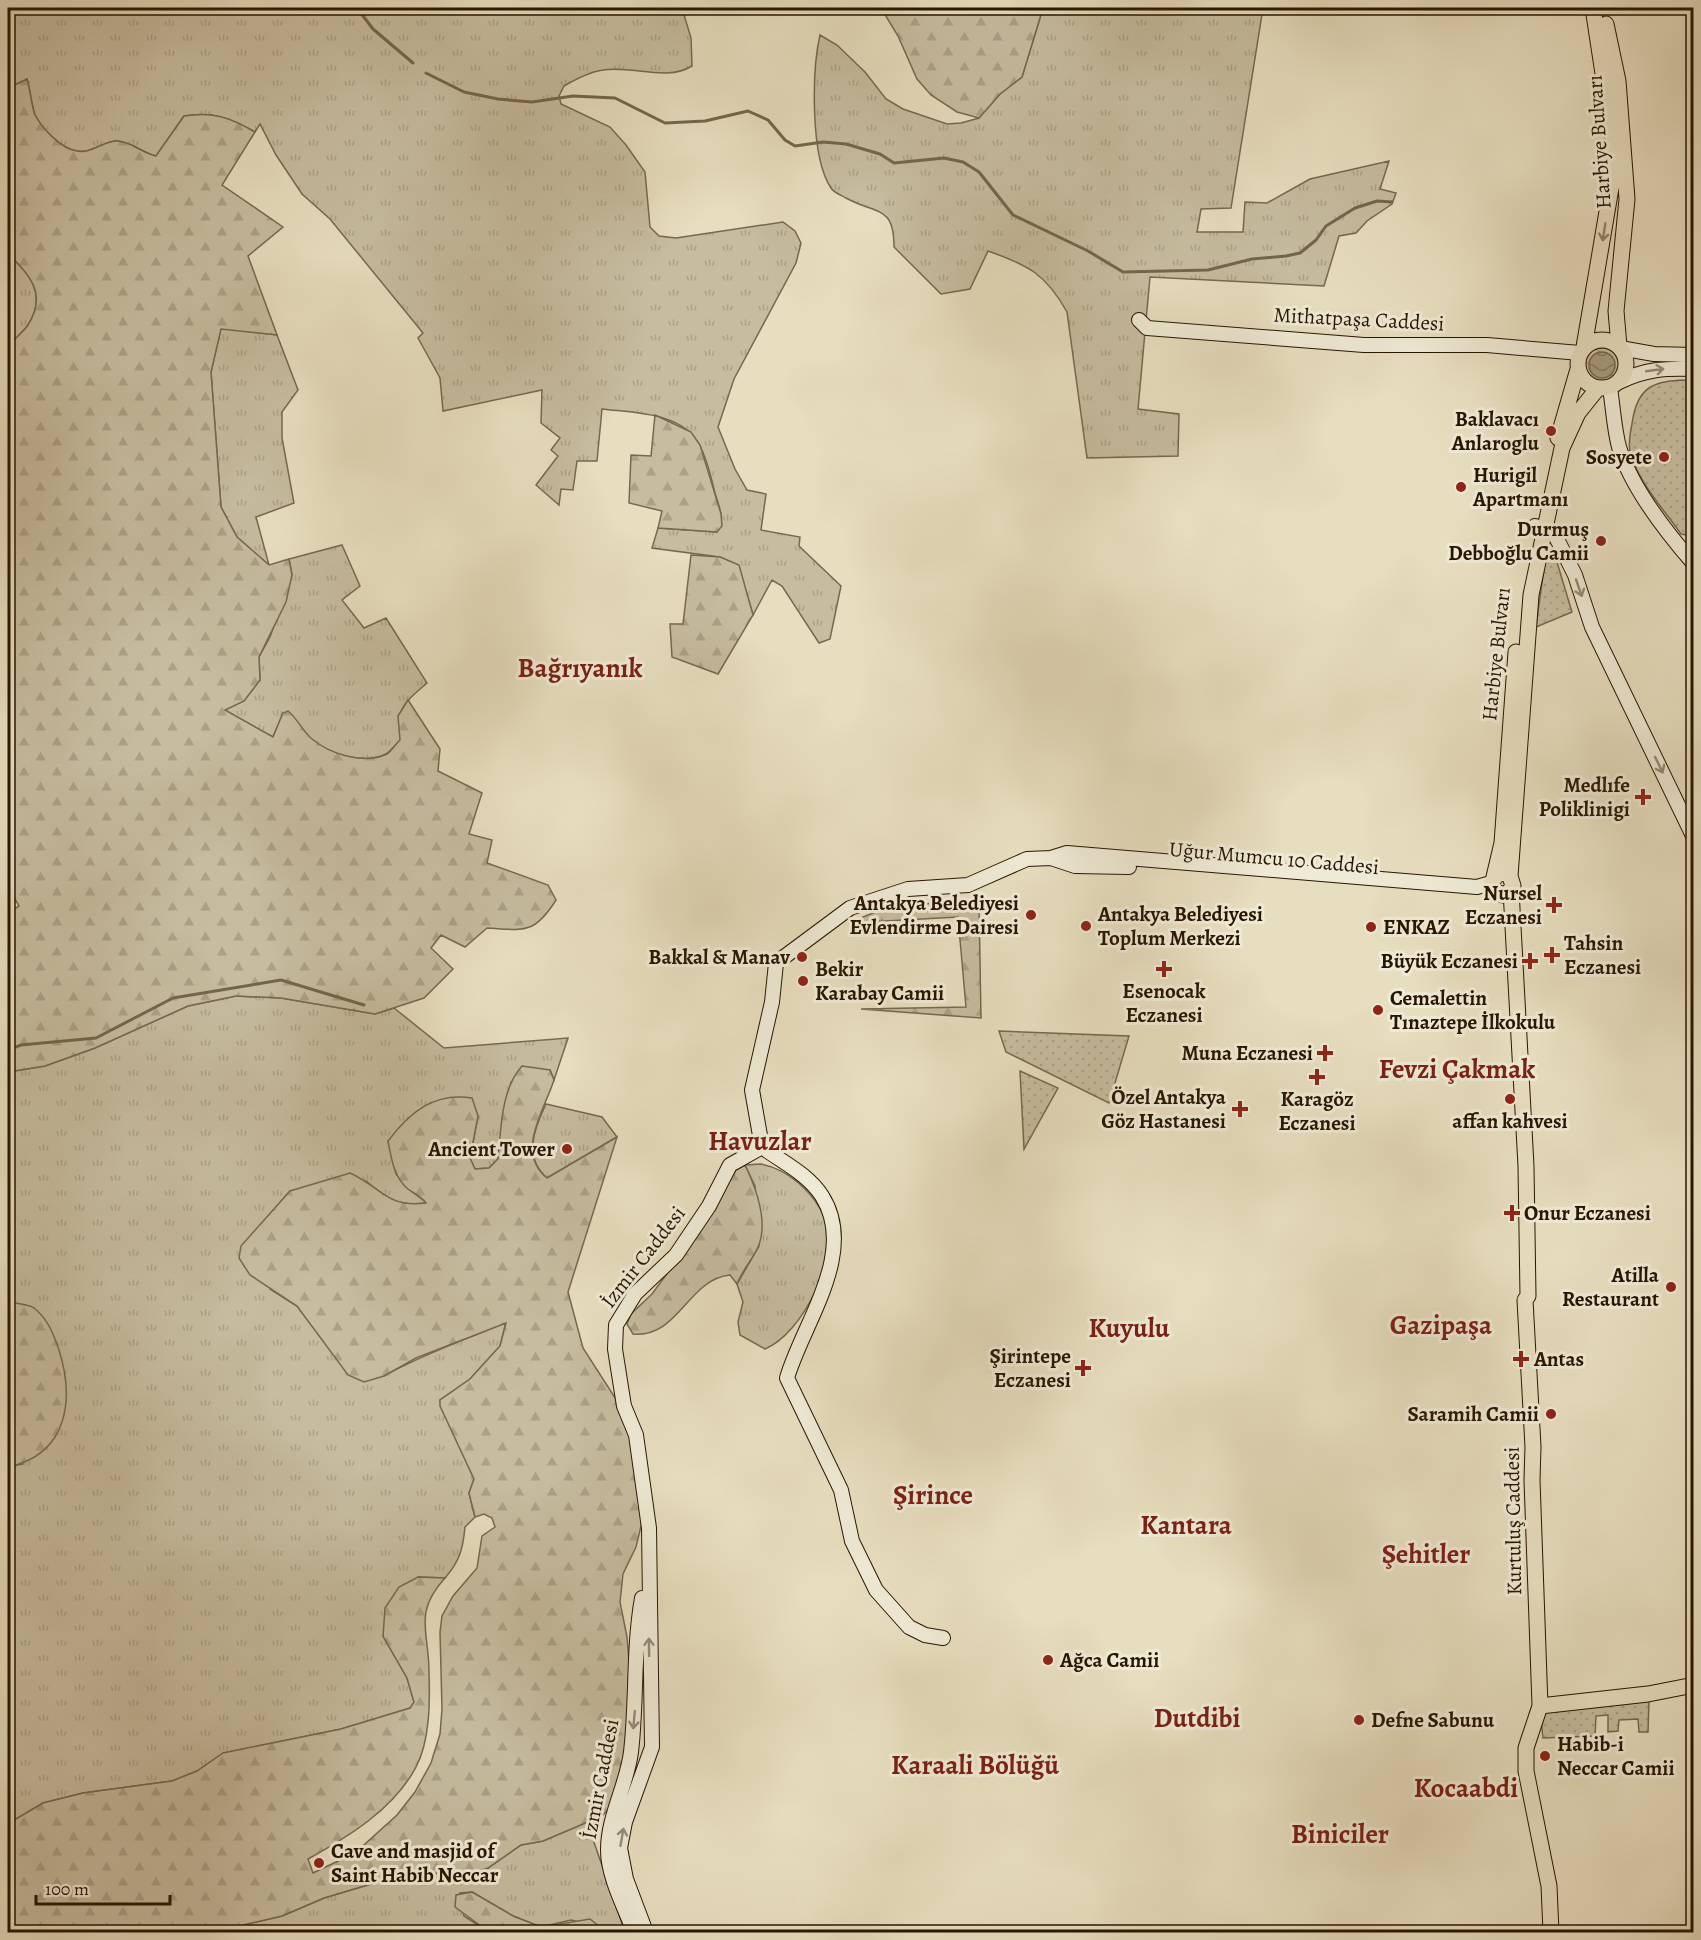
<svg xmlns="http://www.w3.org/2000/svg" width="1701" height="1940" font-family="Alegreya,serif">
  <style>
    .grass { fill: url(#grass-tufts); stroke: #766850; stroke-width: 1.5 }
    .forest { fill: url(#forest-firs); stroke: #766850; stroke-width: 1.5 }
    .park { fill: url(#park-dots); stroke: #766850; stroke-width: 1.5 }
    .water { fill: url(#water-waves); stroke: #73654c; stroke-width: 1.5 }
    .lines { fill: none; stroke-linecap: round; stroke-linejoin: round }
    .stream { stroke: #73654c; stroke-width: 3 }
    .secondary-casing { stroke: #271500; stroke-width: 16 }
    .primary-casing { stroke: #271500; stroke-width: 17 }
    .secondary { stroke: #efead5; stroke-width: 14 }
    .primary { stroke: #e7debf; stroke-width: 15 }
    .oneway { stroke: #918469 }
    .oneway2 { stroke: #958a75 }
    .poi-dot { fill: #8f2418; stroke: #efead5; stroke-width: 2 }
    .labels { text-anchor: middle; stroke-width: 6; stroke-linejoin: round; paint-order: stroke }
    .street-label { font-size: 21px; fill: #271500; stroke: #efead5 }
    .poi-label { font-size: 21px; font-weight: bold; fill: #271500; stroke: #efead5; text-anchor: end }
    .district-label { font-size: 27px; font-weight: bold; fill: #7a1f14; stroke: #efead5 }
  </style>
  <defs>
    <pattern id="grass-tufts" width="24" height="20" patternUnits="userSpaceOnUse" patternTransform="scale(1.5)"><rect width="24" height="20" fill="#c6bc9f"/><path d="M3 7l-1-3M5 7V3M7 7l1-3M15 17l-1-3M17 17v-4M19 17l1-3" fill="none" stroke="#aaa187"/></pattern>
    <pattern id="forest-firs" width="22" height="20" patternUnits="userSpaceOnUse" patternTransform="scale(1.5)"><rect width="22" height="20" fill="#c6bc9f"/><path d="M5 1l3.5 6h-7zM16 11l3.5 6h-7z" fill="#aaa187"/></pattern>
    <pattern id="park-dots" width="8" height="8" patternUnits="userSpaceOnUse" patternTransform="scale(1.5)"><rect width="8" height="8" fill="#c6bc9f"/><path d="M2 2h.1M6 6h.1" fill="none" stroke="#aaa187" stroke-width="1.8" stroke-linecap="round"/></pattern>
    <pattern id="water-waves" width="16" height="10" patternUnits="userSpaceOnUse" patternTransform="scale(1.5)"><rect width="16" height="10" fill="#a69a7e"/><path d="M0 5q4-4 8 0t8 0" fill="none" stroke="#877c65"/></pattern>
  </defs>
  <rect width="100%" height="100%" fill="#e7debf"/>
  <filter id="stains"><feTurbulence type="fractalNoise" baseFrequency=".00333" numOctaves="4"/><feColorMatrix values="0 0 0 0 .2 0 0 0 0 .09 0 0 0 0 .02 0 0 0 .5 -.17"/></filter>
  <radialGradient id="worn" r=".72"><stop offset=".6" stop-color="#630" stop-opacity="0"/><stop offset="1" stop-color="#630" stop-opacity=".3"/></radialGradient>
  <!-- grass -->
  <path class="grass" d="M8,8h674l9,30 1,28c-26,16 -60,-1 -89,4 -14,2 -27,9 -39,16l-5,10 2,8 49,23 16,18 19,27 5,55 9,9 17,2 107,-16 12,9 6,12 -5,20 -62,116 -16,48 17,42 12,21 19,4 -5,36 39,7 -1,9 42,40 -11,53 -11,4 -37,-57 -10,-6 -19,35 -15,-50 -18,-8 -68,-9 6,-20 59,4c9,-12 2,-25 -2,-39 -4,-16 -8,-35 -16,-49 -18,-32 -65,-31 -97,-35l-5,52h-20l-4,29 -12,-1 -2,16 -23,-20 22,-29 -7,-6 9,-12 -19,-15 1,-33 -99,21 -3,-33 -22,-40 5,-5 -93,-114 -28,-25 -26,-39 -16,-31 -5,8c-24,-14 -43,-21 -71,-16l-28,40c-14,-3 -26,-15 -39,-15 -13,0 -26,13 -40,10 -16,-2 -35,-22 -42,-36 -3,-7 -5,-26 -8,-36l-19,9z
    M1043,8h220l-32,200 -30,1 -4,23h46l2,-30 22,1 43,-24 79,-18 -9,28 16,4 -4,11 -25,17 -11,12 -17,3 -15,50 -174,-9 -12,132 41,5 -1,42 -91,2 -20,-146c-21,-38 -39,-47 -79,-61l-18,38 -29,5 -47,-47c0,-42 -17,-32 -48,-49 -5,-3 -12,-5 -15,-10 -21,-31 -19,-118 -11,-153l17,10 28,27 21,27 17,10 44,15 14,-1 18,-5 21,-24 22,-17z
    M8,253c21,22 40,40 20,72 -6,9 -16,14 -20,25z
    M221,328l56,7 21,55 -16,22v26l12,65 -38,14 13,48 -32,-28 -16,-30 -10,-135z
    M342,545l18,41 -18,14 22,28 22,-10 41,65c-25,22 -29,23 -27,57 -4,4 -9,11 -14,14 -22,11 -59,0 -76,-16 -12,-12 -9,-17 -27,-25l-10,24 -49,-27 20,-9 16,-21 -1,-23 11,-20 22,-62 -3,-16z
    M236,996l45,2 94,16 19,-6 50,40 124,-10 -14,42 -4,-10 -39,12 -7,28 -6,49 -9,9 -14,1 -5,-11 8,-42 -90,25 8,33 11,14 20,15c-30,3 -39,-3 -61,-22l-76,10 -13,15 -7,83 27,17 28,37 59,33c39,-22 81,-36 122,-54l-6,24 -30,33 -30,21 1,6 33,73 -5,14 6,24 -10,10c-2,21 -5,34 -20,51l-27,-1 -35,59 24,42 7,24 -3,6 -70,21 -117,24 -27,18 -25,10 -89,12 -40,10 -35,21v-357l15,-3 11,-156 -26,-6v-230l37,-6 50,-18 93,-42z
    M546,1104l56,13 15,20 -70,41c-24,-21 -13,-49 -1,-74z
    M761,1164c27,5 54,29 64,55 15,39 -23,115 -60,130l-25,-14 -2,-13 5,-20 -6,-18 22,-38 -4,-60 -10,-21z
    M587,1822l38,110h-19l-3,-4 -32,-8 -30,7 -28,-11 -41,-24 -12,1 4,23 25,16h-277l70,-16 42,-18 84,-25h27l24,6 29,-11 33,-23 22,-4z"/>
  <!-- forest -->
  <path class="forest" d="M881,8h162l-21,69 -22,17 -21,24 -22,-6 -26,-17 -14,-16 -19,-43z
    M27,79c3,10 5,29 8,36 7,13 26,34 42,36 14,3 26,-10 40,-10 13,0 25,12 39,15l28,-40c28,-5 47,2 71,16l-33,53 61,42 -35,29 29,79 -56,-6 -10,43 10,135 16,30 32,28 20,-6 3,16 -6,27 -27,55 1,23 -16,21 -19,9 48,27 10,-24 5,-2c10,8 15,21 24,28 18,15 52,26 75,15 4,-3 9,-10 13,-14l-2,-24 10,-16 32,49 -2,22 44,22 -13,41 23,6 -5,23 61,22 8,15c-22,35 -32,30 -69,28l-22,19 -24,-12 -10,13 22,21 -29,29 -49,16 -94,-16 -45,-2 -48,10 -93,42 -50,18 -37,6v-159l11,-7 -11,-19v-537c4,-11 14,-16 20,-25 20,-32 1,-50 -20,-72v-32l4,-4 -4,-23v-106z
    M655,415l36,17 9,13 21,69 1,12 -5,6 -59,-4 4,-17 -33,-8 2,-48 20,1z
    M691,555l29,2 19,8 14,50 -35,59 -46,-17 -2,-33h13z
    M933,903l46,1 2,114 -120,-9 105,-2 -8,-90 -110,6 35,-14z
    M522,1066l28,4 4,10c-10,31 -39,72 -7,98l70,-41 -49,155 15,56 47,73 12,101 -6,25 -13,27 -3,28 7,35 4,48 -8,108 -21,23 -59,25 -22,4 -33,23 -29,11 -24,-6h-27l-84,25 -42,18 -70,16h-204l1,-109 34,-20 40,-10 89,-12 25,-10 26,-18 118,-24 69,-21 4,-6 -7,-24 -24,-42 2,-28 14,-21 19,-10 27,1c-32,35 -16,53 -16,94 1,29 1,69 -13,95 -22,42 -68,70 -108,92l5,14 42,-20 42,-38 18,-23 16,-29 9,-29 2,-25 -2,-77 2,-16 11,-20 24,-28 5,-32 13,-9 -3,-9 -8,-4 -9,3 -6,-24 5,-14 -34,-73v-6l30,-21 30,-33 6,-23 -90,35 -32,18 -20,6 -16,-7 -51,-69 -47,-31 -11,-17 2,-12 49,-55 60,-18c33,15 36,35 76,30 -5,-7 -11,-9 -18,-14 -14,-11 -17,-32 -20,-48 22,-29 46,-49 84,-43l6,18 -8,42 5,11 14,-1 9,-9c3,-30 3,-70 24,-93z
    M745,1165c11,23 24,57 13,82 -6,13 -16,24 -21,37l-7,-9c-42,4 -52,64 -97,59l-6,-10 4,-10 21,-20 20,-27 64,-97z
    M8,1302c7,1 20,2 26,6 13,10 19,25 24,39 17,51 11,107 -50,120z
    M472,1892l41,24 28,11 49,-8 16,13h-117l-34,-25 1,-12z"/>
  <!-- park -->
  <path class="park" d="M1584 366a18 18 0 1 1 36 0a18 18 0 1 1-36 0Z
    M1693,380h1l-1,156 -12,-2c-17,-24 -40,-49 -50,-78 -3,-9 -1,-23 1,-32 5,-40 24,-44 61,-44z
    M1549,550l5,2 18,60 -36,15 10,-73z
    M999,1031l130,5 -20,67 -103,-51z
    M1020,1071l38,17 -34,61z
    M1649,1700l-1,32h-9l-1,-13 -19,1 -1,11 -10,1v-17l-12,1 -1,20 -52,2 -3,-27z"/>
  <!-- water -->
  <path class="water" d="M1589 365a13 13 0 1 1 26 0a13 13 0 1 1-26 0Z"/>
  <g class="lines">
    <!-- stream -->
    <path class="stream" d="M357,8l16,21 40,34
      M426,73l38,19 34,7 34,3 41,-6 42,2 50,25 40,-2 43,-10 20,9 17,20 10,6 28,-4 23,2 34,10 14,9 50,-5 19,4 16,10 34,43 75,36 35,21 85,-2 44,-11 34,-3 14,-3 16,-13 10,-14 29,-18 22,-7 15,1
      M8,1050l13,-5 75,-7 77,-40 108,-18 83,25"/>
    <!-- secondary casing -->
    <g class="secondary-casing">
      <path id="secondary" d="M1139,320l8,8 217,17h123l93,8
        M1620,348l34,6 40,1
        M1619,382c26,-13 46,-14 75,-13
        M1610,388c3,19 4,40 9,59 12,40 48,86 75,117
        M1535,526l9,2 11,7 20,40 17,52 102,211
        M1051,858l24,8 54,1
        M943,1638l-18,-3 -16,-8 -33,-37 -24,-49 -11,-51 -54,-112c16,-55 71,-125 35,-182 -14,-22 -40,-34 -60,-49l-10,-57 20,-88 4,-39 74,-55 58,-19 60,-4 59,-26 24,-1 16,-5 410,34 14,-4
        M634,1932c-9,-24 -26,-55 -26,-82 0,-34 19,-65 23,-98 6,-51 2,-103 11,-154
        M646,1932l-20,-53 -6,-31 5,-26 27,-75 -3,-219 -13,-93 -12,-29 -9,-57 1,-24 19,-31 41,-39 33,-49 21,-41 32,-18"/>
    </g>
    <!-- primary casing -->
    <g class="primary-casing">
      <path id="primary" d="M1606,24l12,57 9,118 -11,112 3,35
        M1578 364a24 24 0 1 1 48 0a24 24 0 1 1-48 0Z
        M1584,347l27,-159 2,-49 -20,-131
        M1558,438l20,-69
        M1510,876l-6,-3 -7,2 -6,8 2,7 10,5 6,-3 4,-6 -3,-10 21,-281 31,-147 16,-35 20,-25
        M1494,877l8,-34 14,-191
        M1511,890l15,276 2,130 -3,4 8,147 -1,33 8,226 -14,42v23l23,115 2,46
        M1540,1706l108,-12 46,-9"/>
    </g>
    <!-- secondary -->
    <use href="#secondary" class="secondary"/>
    <!-- primary -->
    <use href="#primary" class="primary"/>
  </g>
  <!-- one-way arrows -->
  <defs><path id="oneway-shaft" d="M-6 0H5M1.5-3L5.5 0L1.5 3" fill="none" stroke-width="1.6" stroke-linecap="round" stroke-linejoin="round" transform="scale(1.5)"/></defs>
  <use class="oneway" href="#oneway-shaft" transform="translate(1604 232) rotate(99)"/>
  <g class="oneway2">
    <use href="#oneway-shaft" transform="translate(1655 370) rotate(-8)"/>
    <use href="#oneway-shaft" transform="translate(1579 588) rotate(71)"/>
    <use href="#oneway-shaft" transform="translate(1659 765) rotate(64)"/>
    <use href="#oneway-shaft" transform="translate(649 1647) rotate(-91)"/>
    <use href="#oneway-shaft" transform="translate(634 1720) rotate(95)"/>
    <use href="#oneway-shaft" transform="translate(622 1837) rotate(-80)"/>
  </g>
  <!-- markers -->
  <g class="poi-dot">
    <circle cx="1551" cy="431" r="6"/>
    <circle cx="1664" cy="457" r="6"/>
    <circle cx="1461" cy="487" r="6"/>
    <circle cx="1601" cy="541" r="6"/>
    <path d="M1640 788h6v6h6v6h-6v6h-6v-6h-6v-6h6z"/>
    <path d="M1551 896h6v6h6v6h-6v6h-6v-6h-6v-6h6z"/>
    <circle cx="1031" cy="915" r="6"/>
    <circle cx="1086" cy="926" r="6"/>
    <circle cx="1371" cy="927" r="6"/>
    <path d="M1549 946h6v6h6v6h-6v6h-6v-6h-6v-6h6z"/>
    <circle cx="802" cy="957" r="6"/>
    <path d="M1527 952h6v6h6v6h-6v6h-6v-6h-6v-6h6z"/>
    <path d="M1161 960h6v6h6v6h-6v6h-6v-6h-6v-6h6z"/>
    <circle cx="803" cy="981" r="6"/>
    <circle cx="1378" cy="1010" r="6"/>
    <path d="M1322 1044h6v6h6v6h-6v6h-6v-6h-6v-6h6z"/>
    <path d="M1314 1068h6v6h6v6h-6v6h-6v-6h-6v-6h6z"/>
    <circle cx="1510" cy="1099" r="6"/>
    <path d="M1237 1100h6v6h6v6h-6v6h-6v-6h-6v-6h6z"/>
    <circle cx="567" cy="1149" r="6"/>
    <path d="M1509 1204h6v6h6v6h-6v6h-6v-6h-6v-6h6z"/>
    <circle cx="1671" cy="1287" r="6"/>
    <path d="M1518 1350h6v6h6v6h-6v6h-6v-6h-6v-6h6z"/>
    <path d="M1080 1359h6v6h6v6h-6v6h-6v-6h-6v-6h6z"/>
    <circle cx="1551" cy="1414" r="6"/>
    <circle cx="1048" cy="1660" r="6"/>
    <circle cx="1359" cy="1720" r="6"/>
    <circle cx="1545" cy="1756" r="6"/>
    <circle cx="319" cy="1863" r="6"/>
  </g>
  <g class="labels">
    <!-- street labels -->
    <g class="street-label">
      <text transform="translate(1599 142) rotate(-94)" y="7">Harbiye Bulvarı</text>
      <text transform="translate(1359 319) rotate(3)" y="7">Mithatpaşa Caddesi</text>
      <text transform="translate(1496 654) rotate(-84)" y="7">Harbiye Bulvarı</text>
      <text transform="translate(1274 858) rotate(5)" y="7">Uğur Mumcu 10 Caddesi</text>
      <text transform="translate(643 1257) rotate(-52)" y="7">İzmir Caddesi</text>
      <text transform="translate(1513 1521) rotate(-91)" y="7">Kurtuluş Caddesi</text>
      <text transform="translate(600 1779) rotate(-79)" y="7">İzmir Caddesi</text>
    </g>
    <!-- poi labels -->
    <g class="poi-label">
      <text x="1539" y="426">Baklavacı<tspan x="1539" dy="24">Anlaroglu</tspan></text>
      <text x="1652" y="464">Sosyete</text>
      <text x="1473" y="482" text-anchor="start">Hurigil<tspan x="1473" dy="24">Apartmanı</tspan></text>
      <text x="1589" y="536">Durmuş<tspan x="1589" dy="24">Debboğlu Camii</tspan></text>
      <text x="1630" y="792">Medlıfe<tspan x="1630" dy="24">Poliklinigi</tspan></text>
      <text x="1542" y="900">Nursel<tspan x="1542" dy="24">Eczanesi</tspan></text>
      <text x="1019" y="910">Antakya Belediyesi<tspan x="1019" dy="24">Evlendirme Dairesi</tspan></text>
      <text x="1098" y="921" text-anchor="start">Antakya Belediyesi<tspan x="1098" dy="24">Toplum Merkezi</tspan></text>
      <text x="1383" y="934" text-anchor="start">ENKAZ</text>
      <text x="1564" y="950" text-anchor="start">Tahsin<tspan x="1564" dy="24">Eczanesi</tspan></text>
      <text x="790" y="964">Bakkal &amp; Manav</text>
      <text x="1518" y="968">Büyük Eczanesi</text>
      <text x="815" y="976" text-anchor="start">Bekir<tspan x="815" dy="24">Karabay Camii</tspan></text>
      <text x="1164" y="998" text-anchor="middle">Esenocak<tspan x="1164" dy="24">Eczanesi</tspan></text>
      <text x="1390" y="1005" text-anchor="start">Cemalettin<tspan x="1390" dy="24">Tınaztepe İlkokulu</tspan></text>
      <text x="1313" y="1060">Muna Eczanesi</text>
      <text x="1226" y="1104">Özel Antakya<tspan x="1226" dy="24">Göz Hastanesi</tspan></text>
      <text x="1317" y="1106" text-anchor="middle">Karagöz<tspan x="1317" dy="24">Eczanesi</tspan></text>
      <text x="1510" y="1128" text-anchor="middle">affan kahvesi</text>
      <text x="555" y="1156">Ancient Tower</text>
      <text x="1524" y="1220" text-anchor="start">Onur Eczanesi</text>
      <text x="1659" y="1282">Atilla<tspan x="1659" dy="24">Restaurant</tspan></text>
      <text x="1071" y="1363">Şirintepe<tspan x="1071" dy="24">Eczanesi</tspan></text>
      <text x="1534" y="1366" text-anchor="start">Antas</text>
      <text x="1539" y="1421">Saramih Camii</text>
      <text x="1060" y="1667" text-anchor="start">Ağca Camii</text>
      <text x="1371" y="1727" text-anchor="start">Defne Sabunu</text>
      <text x="1557" y="1751" text-anchor="start">Habib-i<tspan x="1557" dy="24">Neccar Camii</tspan></text>
      <text x="331" y="1858" text-anchor="start">Cave and masjid of<tspan x="331" dy="24">Saint Habib Neccar</tspan></text>
    </g>
    <!-- district labels -->
    <g class="district-label">
      <text x="580" y="677">Bağrıyanık</text>
      <text x="1457" y="1078">Fevzi Çakmak</text>
      <text x="760" y="1150">Havuzlar</text>
      <text x="1441" y="1334">Gazipaşa</text>
      <text x="1129" y="1337">Kuyulu</text>
      <text x="933" y="1504">Şirince</text>
      <text x="1186" y="1534">Kantara</text>
      <text x="1426" y="1563">Şehitler</text>
      <text x="1197" y="1727">Dutdibi</text>
      <text x="975" y="1774">Karaali Bölüğü</text>
      <text x="1466" y="1797">Kocaabdi</text>
      <text x="1340" y="1843">Biniciler</text>
    </g>
  </g>
  <!-- margin -->
  <rect width="1701" height="1940" fill="none" stroke="#e7debf" stroke-width="30"/>
  <rect x="9" y="9" width="1683" height="1922" fill="none" stroke="#271500" stroke-width="3"/>
  <rect x="15" y="15" width="1671" height="1910" fill="none" stroke="#271500" stroke-width="1.5"/>
  <!-- scale -->
  <path d="M36 1895v9h134v-9" fill="none" stroke="#271500" stroke-width="3"/>
  <text x="45" y="1895" font-size="18" fill="#271500" stroke="#efead5" stroke-width="4.5" paint-order="stroke">100 m</text>
  <rect width="100%" height="100%" filter="url(#stains)"/>
  <rect width="100%" height="100%" fill="url(#worn)"/>
</svg>
